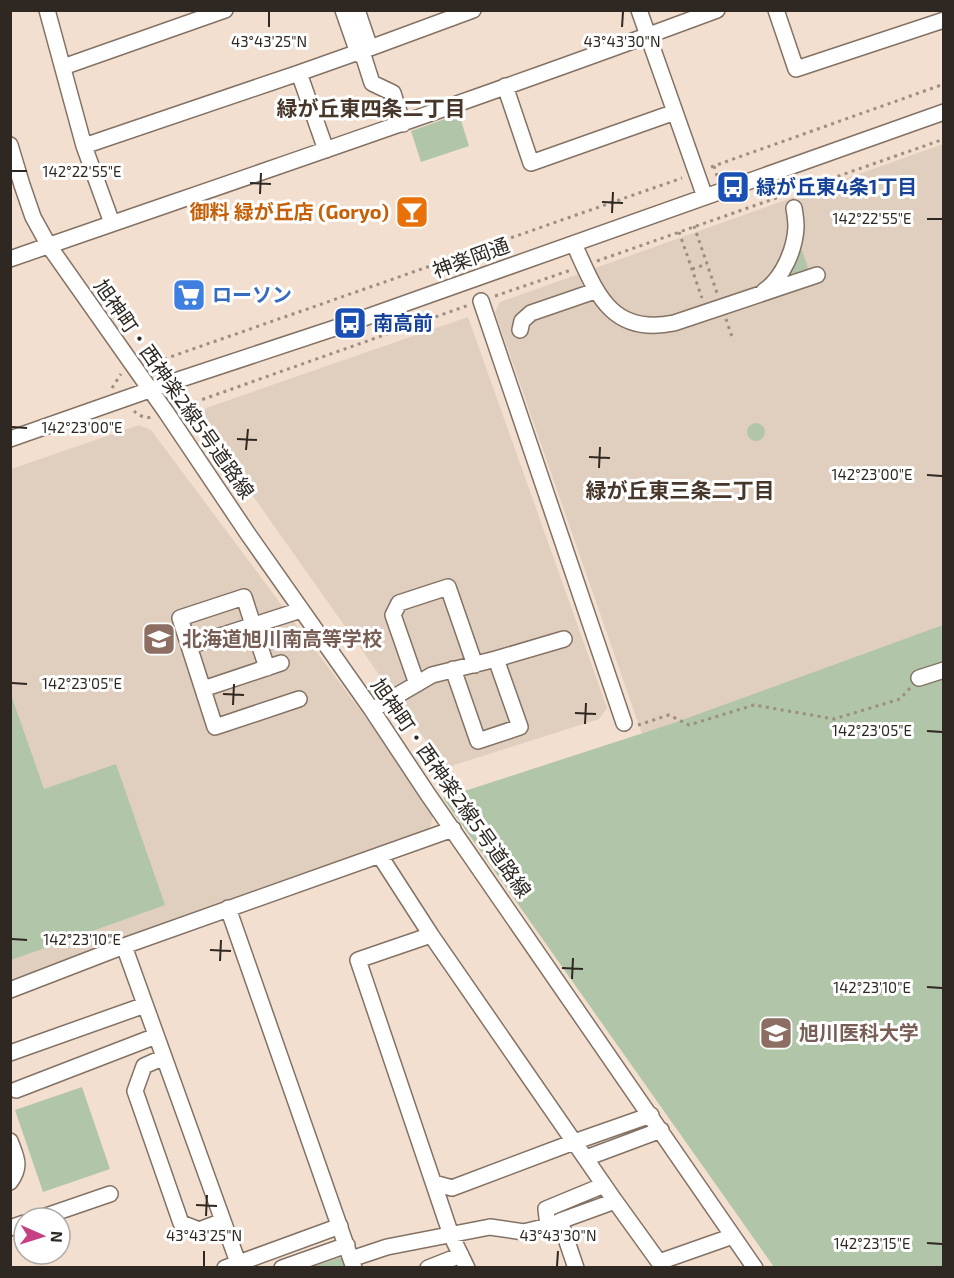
<svg xmlns="http://www.w3.org/2000/svg" width="954" height="1278" font-family="'Exo 2','Noto Sans JP',sans-serif">
  <style>
    .education { fill: #e0cfbe }
    .green { fill: #b1c5a8 }
    .lines { fill: none; stroke-linecap: round; stroke-linejoin: round }
    .minor-casing { stroke: #837264; stroke-width: 18 }
    .path { stroke: #9c8e82; stroke-width: 3; stroke-dasharray: 3 4.5; stroke-linecap: butt }
    .minor { stroke: #fff; stroke-width: 15 }
    .ticks { fill: none; stroke: #2f2822; stroke-width: 2 }
    .labels { text-anchor: middle; stroke-width: 6; stroke-linejoin: round; paint-order: stroke }
    .transit-label { font-size: 20px; font-weight: bold; fill: #164399; stroke: #fff; text-anchor: start }
    .food-label { font-size: 20px; font-weight: bold; fill: #c56008; stroke: #fff; text-anchor: end }
    .street-label { font-size: 20px; fill: #2f2822; stroke: #fff }
    .shop-label { font-size: 20px; font-weight: bold; fill: #366cbe; stroke: #fff; text-anchor: start }
    .education-label { font-size: 20px; font-weight: bold; fill: #785e54; stroke: #fff; text-anchor: start }
    .neighbourhood-label { font-size: 21px; font-weight: bold; fill: #47372a; stroke: #fff }
    .ticks-label { font-size: 15px; text-anchor: middle; fill: #2f2822; stroke: #fff; stroke-width: 6; stroke-linejoin: round; paint-order: stroke }
  </style>
  <rect width="100%" height="100%" fill="#f3dfcf"/>
  <!-- education -->
  <path class="education" d="M943,144v1123h-169l-132,-533 -147,-422 5,-10z
    M468,317l139,391 -8,11 -154,49 -245,-347 6,-13z
    M139,425l12,5 283,379 -4,20 -419,151v-511z"/>
  <!-- green -->
  <path class="green" d="M459,114l10,32 -48,16 -10,-31z
    M799,249l3,2 6,17 -1,3 -17,6 -3,-3z
    M747 432a9 9 0 1 1 18 0a9 9 0 1 1-18 0Z
    M943,625v642h-169l-331,-469 228,-74z
    M10,692l34,97 72,-25 49,141 -154,55z
    M82,1087l28,82 -67,23 -28,-82z
    M342,1257l4,10h-34z"/>
  <g class="lines">
    <!-- minor casing -->
    <g class="minor-casing">
      <path id="minor" d="M47,10l37,136 28,77
        M343,10l15,43 6,5 8,25 21,10 10,31
        M357,10l13,38 103,-38
        M639,10l66,187
        M776,10l20,59 148,-49
        M63,67l162,-57
        M299,73l65,-23
        M505,86l26,77 144,-51
        M10,145l12,40 11,32 16,29 117,166 82,122 124,176 55,83 328,475
        M84,146l215,-73 27,77
        M574,244c22,48 36,92 100,79l143,-48
        M10,259c236,-82 473,-162 707,-249
        M764,291c19,-13 31,-42 32,-64 0,-6 -1,-13 -2,-19
        M481,301l143,422
        M520,330l2,-9 9,-8 64,-22
        M10,439l168,-59 172,-57 594,-211
        M189,646l-9,-28 64,-21 23,71
        M453,669l25,72 42,-14 -24,-68
        M919,678l25,-8
        M417,684l-24,-69 6,-12 49,-16 27,78
        M203,689l78,-26
        M299,699l-84,28 -26,-81 112,-36
        M372,710l60,-35 64,-16 68,-20
        M380,856l51,79 184,266
        M228,908l126,360
        M431,935l-73,25 93,275 16,33
        M124,946l116,322
        M10,990l114,-44 329,-117
        M10,1053l135,-48
        M164,1057l-20,9 -9,25 46,132 18,7 24,-9
        M16,1090l140,-54
        M10,1141c6,16 12,25 0,41
        M586,1158l75,-28
        M434,1183l18,5 122,-46 77,-27
        M40,1218l70,-24
        M10,1228l14,-5
        M351,1259l36,-12 103,-20 34,5 24,-6 -2,-17 58,-24
        M225,1268l115,-42
        M282,1268l65,-23
        M428,1268l33,-13
        M576,1268l-16,-47 55,-20 44,61 74,-26"/>
    </g>
    <!-- path -->
    <path class="path" d="M714,166l4,13
      M711,167l233,-83
      M694,226l23,67
      M679,232l23,66
      M597,261l347,-122
      M692,269l15,-5
      M495,296l76,-26
      M726,319l6,18
      M150,364l532,-186
      M112,388l9,-14
      M181,407l288,-102
      M134,411c4,4 12,8 18,6
      M638,725l31,-10 20,10 65,-20 80,14 66,-20 10,-11"/>
    <!-- minor -->
    <use href="#minor" class="minor"/>
  </g>
  <!-- ticks -->
  <path class="ticks" d="M269,27v-15M622,27l1,-15M12,171h15M250,183l21,1M260,194l1,-21M602,202l21,1M612,213l1,-21M927,219h15M12,427l15,1M237,439l20,1M246,450l2,-21M589,457l21,1M599,468l1,-21M927,475l15,1M12,683l15,1M223,694l21,1M233,705l1,-21M575,713l21,1M585,724l1,-21M927,731l15,1M12,939l15,1M210,950l21,1M220,961l1,-21M562,968l21,1M572,979l1,-21M927,987l15,1M196,1205l21,1M206,1216l1,-21M927,1243l15,1M204,1266v-15M557,1266l1,-15"/>
  <!-- icons -->
  <defs>
    <g id="bus-square" transform="scale(1.725)"><rect x="-9" y="-9" width="18" height="18" rx="4" fill="#1a4fb4" stroke="#fff"/><path d="M-5-6H5V4H4V6H2V4H-2V6H-4V4H-5ZM-3.5-4V0h7V-4ZM-3.5 1.2v1.5H-2V1.2ZM2 1.2v1.5H3.5V1.2Z" fill="#fff"/></g>
    <g id="bar-square" transform="scale(1.725)"><rect x="-9" y="-9" width="18" height="18" rx="4" fill="#e8710a" stroke="#fff"/><path d="M-6-5H6L.8 .8V4.5H3.5V6h-7V4.5H-.8V.8Z" fill="#fff"/></g>
    <g id="supermarket-square" transform="scale(1.725)"><rect x="-9" y="-9" width="18" height="18" rx="4" fill="#3f7fe0" stroke="#fff"/><path d="M-6-5.5h2.5l.6 2H6L4.5 2H-2.5L-4.4-4H-6ZM-1.5 3.2a1.3 1.3 0 1 0 .1 0ZM3 3.2a1.3 1.3 0 1 0 .1 0Z" fill="#fff"/></g>
    <g id="school-square" transform="scale(1.725)"><rect x="-9" y="-9" width="18" height="18" rx="4" fill="#8d6e63" stroke="#fff"/><path d="M0-5L7-2L0 1L-7-2ZM-4 1L0 2.5L4 1V4Q0 6-4 4Z" fill="#fff"/></g>
    <g id="university-square" transform="scale(1.725)"><rect x="-9" y="-9" width="18" height="18" rx="4" fill="#8d6e63" stroke="#fff"/><path d="M0-5L7-2L0 1L-7-2ZM-4 1L0 2.5L4 1V4Q0 6-4 4Z" fill="#fff"/></g>
  </defs>
  <g fill-rule="evenodd">
    <use href="#bus-square" x="733" y="187"/>
    <use href="#bar-square" x="412" y="212"/>
    <use href="#supermarket-square" x="189" y="295"/>
    <use href="#bus-square" x="350" y="323"/>
    <use href="#school-square" x="159" y="639"/>
    <use href="#university-square" x="776" y="1033"/>
  </g>
  <g class="labels">
    <!-- transit labels -->
    <g class="transit-label">
      <text x="756" y="194">緑が丘東4条1丁目</text>
      <text x="373" y="330">南高前</text>
    </g>
    <!-- food labels -->
    <g class="food-label">
      <text x="389" y="219">御料 緑が丘店 (Goryo)</text>
    </g>
    <!-- street labels -->
    <g class="street-label">
      <text transform="translate(471 258) rotate(-20)" y="7">神楽岡通</text>
      <text transform="translate(174 389) rotate(55)" y="7">旭神町・西神楽2線5号道路線</text>
      <text transform="translate(451 788) rotate(55)" y="7">旭神町・西神楽2線5号道路線</text>
    </g>
    <!-- shop labels -->
    <g class="shop-label">
      <text x="212" y="302">ローソン</text>
    </g>
    <!-- education labels -->
    <g class="education-label">
      <text x="182" y="646">北海道旭川南高等学校</text>
      <text x="799" y="1040">旭川医科大学</text>
    </g>
    <!-- neighbourhood labels -->
    <g class="neighbourhood-label">
      <text x="371" y="116">緑が丘東四条二丁目</text>
      <text x="680" y="498">緑が丘東三条二丁目</text>
    </g>
  </g>
  <g class="ticks-label">
    <text x="269" y="47">43°43'25"N</text>
    <text x="622" y="47">43°43'30"N</text>
    <text x="82" y="177">142°22'55"E</text>
    <text x="872" y="224">142°22'55"E</text>
    <text x="82" y="433">142°23'00"E</text>
    <text x="872" y="480">142°23'00"E</text>
    <text x="82" y="689">142°23'05"E</text>
    <text x="872" y="736">142°23'05"E</text>
    <text x="82" y="945">142°23'10"E</text>
    <text x="872" y="993">142°23'10"E</text>
    <text x="204" y="1241">43°43'25"N</text>
    <text x="558" y="1241">43°43'30"N</text>
    <text x="872" y="1249">142°23'15"E</text>
  </g>
  <!-- border -->
  <rect width="954" height="1278" fill="none" stroke="#2f2822" stroke-width="24"/>
  <!-- north arrow -->
  <g transform="translate(42 1236) rotate(93)"><circle r="28" fill="#ffffff" stroke="#aca9a7" stroke-width="1.5"/>
  <path d="M0-4.5L10 22L0 15L-10 22Z" fill="#c54184"/>
  <text y="-9" font-size="16" font-weight="bold" text-anchor="middle" fill="#2f2822">N</text>
  </g>
</svg>
